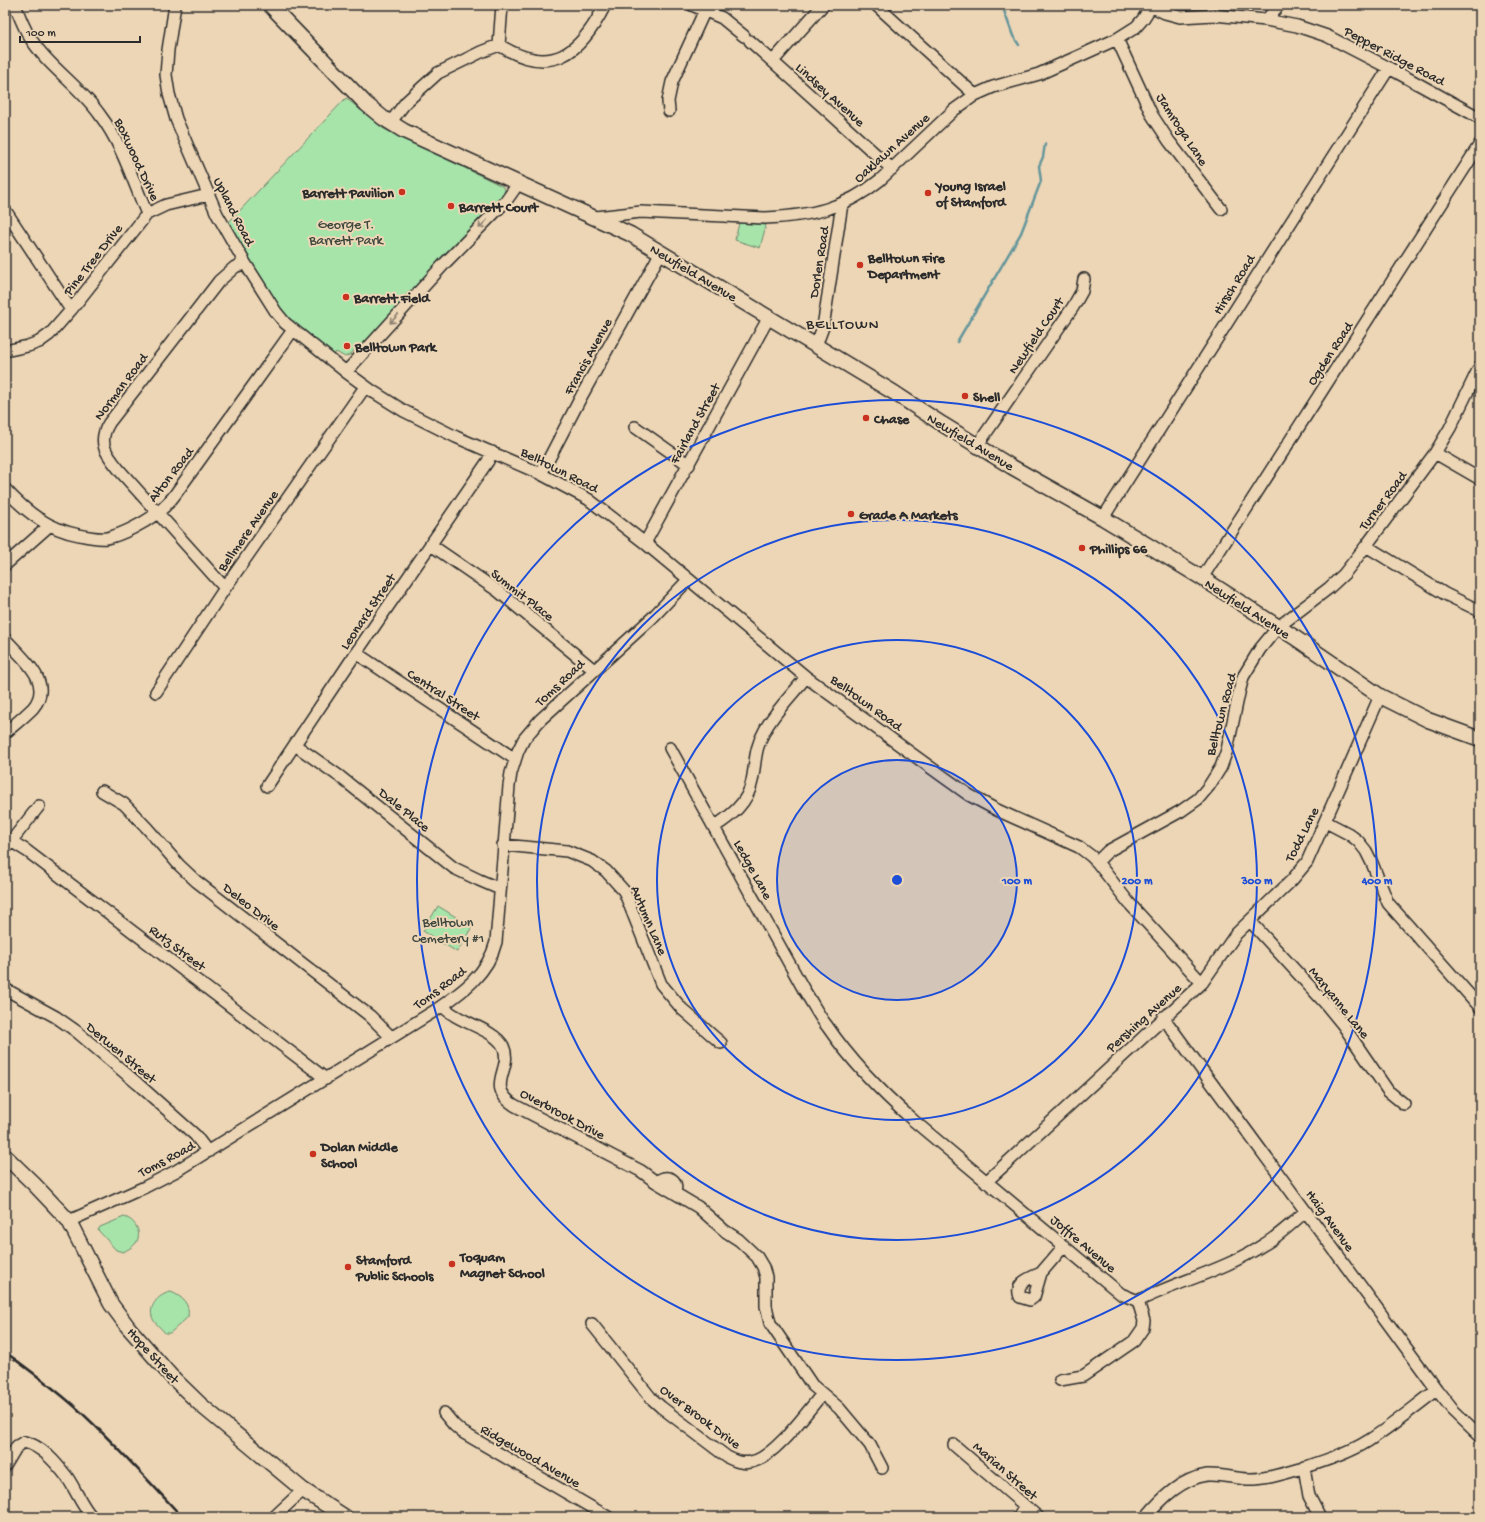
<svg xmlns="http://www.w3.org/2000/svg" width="1485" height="1522" font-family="'Gochi Hand',sans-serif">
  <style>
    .green { fill: #a7e4aa; stroke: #69886a }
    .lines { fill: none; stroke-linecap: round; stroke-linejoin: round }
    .stream { stroke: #66969b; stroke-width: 2.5 }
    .minor-casing { stroke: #2b2b2b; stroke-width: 14 }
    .major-casing { stroke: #2b2b2b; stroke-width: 17 }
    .minor { stroke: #edd6b6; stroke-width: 11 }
    .major { stroke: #edd6b6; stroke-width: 14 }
    .rail { stroke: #2b2b2b; stroke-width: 2.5 }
    .oneway { stroke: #8c8070 }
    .ring { fill: none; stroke: #1d4ed8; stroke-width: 2 }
    .poi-dot { fill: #c8321e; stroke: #edd6b6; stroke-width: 1.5 }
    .labels { text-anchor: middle; stroke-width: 4; stroke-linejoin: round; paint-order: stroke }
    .street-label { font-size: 14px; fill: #2b2b2b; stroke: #edd6b6 }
    .poi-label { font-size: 14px; font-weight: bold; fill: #2b2b2b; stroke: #edd6b6; text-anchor: start }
    .park-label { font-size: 14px; fill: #3e473e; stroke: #edd6b6 }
    .neighbourhood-label { font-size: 15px; letter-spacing: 1px; fill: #2b2b2b; stroke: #edd6b6 }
    .centre { fill: #1d4ed8; stroke: #edd6b6; stroke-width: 2 }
    .ring-label { font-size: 12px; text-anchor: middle; font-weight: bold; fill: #1d4ed8; stroke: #edd6b6; stroke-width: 4; stroke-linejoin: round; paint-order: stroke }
  </style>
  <rect width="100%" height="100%" fill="#edd6b6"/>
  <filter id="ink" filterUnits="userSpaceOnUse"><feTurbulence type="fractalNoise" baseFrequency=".025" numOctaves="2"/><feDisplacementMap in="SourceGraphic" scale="8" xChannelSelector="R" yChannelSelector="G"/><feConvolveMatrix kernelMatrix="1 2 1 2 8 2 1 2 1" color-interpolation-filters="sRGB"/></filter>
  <g filter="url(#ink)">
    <!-- green -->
    <path class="green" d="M346,98l38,31 116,56 5,4 -1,6 -8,10 -140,146 -2,-1 -3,4 -6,3 -9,-5 -2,3 -39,-31 -12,-12 -55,-89z
      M739,223l27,2 -6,23 -25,-8z
      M438,906l34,21 -15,25 -34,-21z
      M124,1217c10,2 19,15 12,26 -3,4 -9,7 -13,9l-7,-2 -18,-20 2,-3z
      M171,1292c12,5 19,12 17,25l-18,16h-5c-3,-4 -8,-8 -11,-12 -8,-13 4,-27 17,-29z"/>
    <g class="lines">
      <!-- stream -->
      <path class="stream" d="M1002,5l11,31 6,9
        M957,342l64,-109 20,-52 -2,-15 4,-9 2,-13"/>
      <!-- minor casing -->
      <g class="minor-casing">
        <path id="minor" d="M15,5c4,10 8,21 14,31 18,30 51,50 71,79 22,29 33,66 47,99
          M175,5l-7,45 -2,25 3,19 7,25 41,95 28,49 31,49 9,11 61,49 26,19 32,20 52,26 85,37 47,25 57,44 161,134 135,98 28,20 28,15 82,37 12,9 6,6 11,-11 73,-40 17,-12 11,-13 12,-19 6,-17 12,-57 4,-16 17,-28 18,-22 51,-39 15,-14 22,-28 69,-93 15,-25 30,-62
          M692,5l30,13 22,18
          M876,5l99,90
          M1151,6l14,7 15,4 34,-2 52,5 31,6 30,10 62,32 91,50
          M1266,20l13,-15
          M1117,39l35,76 17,26 52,68
          M750,41l142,128
          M499,45l3,-40
          M773,61l50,-56
          M669,111l-1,-10 4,-19 33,-72
          M390,123l16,-21 32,-29 43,-21 18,-7c52,32 81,10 106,-40
          M5,210l66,100
          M596,217l45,-5 124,6c45,-2 80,-9 115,-38l74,-70 21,-15 18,-8 46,-13 78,-35 19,-12 7,-8 9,-14
          M816,346l7,-19 19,-123
          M5,351l23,-5 11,-4 11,-8 21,-24 76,-96 19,-9 42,-10
          M346,372l99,-109 61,-62 12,-17
          M635,427l54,38
          M977,446l96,-139 9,-16 2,-12
          M1435,453l45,26
          M541,474l40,-77 80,-145
          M5,489c21,23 43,40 74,46 9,2 19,4 28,3 9,-2 18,-6 26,-10 16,-8 30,-17 41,-32l119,-166
          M1103,518l286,-450
          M645,543l124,-226
          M431,545l67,46 96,79
          M1366,546l79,48 35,17
          M5,565l44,-39
          M1202,578l278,-434
          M225,588l-104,-116c-13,-16 -25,-28 -12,-49l110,-142 16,-14 10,-4
          M5,639c16,18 50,43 28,69 -9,9 -19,17 -28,25
          M356,653l159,106
          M156,692l69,-104 140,-201
          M295,745l44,31 115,92 25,12 21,9
          M670,748l134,242c8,12 14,25 23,36 24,35 55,67 87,95l207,173 17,7c41,-20 87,-31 125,-56 16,-9 29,-22 43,-34
          M267,786l89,-133 132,-192 4,-9
          M102,791l22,13 23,24 32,37 17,16 174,135 21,21
          M1326,822l23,12 9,7 8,10 6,12 16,40 92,104
          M714,827c17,-11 34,-24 38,-46 4,-19 2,-32 13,-51 10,-19 28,-36 41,-53
          M11,841l16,10 299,228
          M503,845l64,6 25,10 14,10 18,20 37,93 21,25 39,34
          M5,849l34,-43
          M1097,862l32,41 73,80
          M1250,921l75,82 18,22 45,66 16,13
          M5,989l51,28 20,14 62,53 57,51 13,17
          M442,1006c4,3 8,7 12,9 14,9 42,17 49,31 11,23 -19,39 11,59l127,66 15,11 42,25 27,24 14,9 18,17 6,10 3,10v29l4,17 42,62 27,23 31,37 12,23
          M1163,1017l274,373 15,19 28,27
          M656,1182c11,-8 23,-4 19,11
          M986,1182l216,-199 34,-49 56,-54 15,-18 73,-166
          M69,1221l76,-34 31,-16 260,-161c26,-18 52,-36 60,-68l13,-156 2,-13 7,-22 6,-12 16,-19 112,-102 36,-38
          M1041,1273c-10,5 -27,9 -21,24l10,3 4,-3 7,-24 23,-27
          M592,1324l59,74 10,9 66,50c8,4 15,7 24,5 23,-4 56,-50 71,-68
          M1060,1380l23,-4 51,-35 9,-13 1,-7 -6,-20
          M444,1413l10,12 8,7 146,85
          M954,1445l84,72
          M5,1466l12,-20 7,-4c17,3 32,21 43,35 9,13 14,28 25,40
          M1304,1467l5,29 11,21
          M274,1517l29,-27
          M1018,1517l7,-11
          M1146,1517c16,-19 35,-38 61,-42 13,-1 27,3 40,4 18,1 39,-6 56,-11 21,-7 46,-15 65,-27 24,-15 46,-34 69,-51"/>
      </g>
      <!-- major casing -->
      <g class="major-casing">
        <path id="major" d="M270,5l96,99 17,14 21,13 226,103 263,158 49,32 70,43 91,51 99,60 92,59 86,59 48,24 52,19
          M5,1156l29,28 35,37 42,83 17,23 43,49 31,30 101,84 42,27"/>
      </g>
      <!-- minor -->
      <use href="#minor" class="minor"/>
      <!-- major -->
      <use href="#major" class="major"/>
      <!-- rail -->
      <path class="rail" d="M5,1352c27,20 55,40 79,63 35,33 66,67 98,102"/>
    </g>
    <!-- one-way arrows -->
    <defs><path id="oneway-shaft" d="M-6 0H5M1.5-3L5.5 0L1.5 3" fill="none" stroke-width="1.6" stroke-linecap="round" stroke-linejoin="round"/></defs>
    <g class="oneway">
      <use href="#oneway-shaft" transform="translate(483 224) rotate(134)"/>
      <use href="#oneway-shaft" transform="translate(394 319) rotate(133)"/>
    </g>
  </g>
  <!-- distance rings -->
  <circle cx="897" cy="880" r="120" fill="#1d4ed8" fill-opacity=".12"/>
  <g class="ring">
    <circle cx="897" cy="880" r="120"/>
    <circle cx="897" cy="880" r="240"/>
    <circle cx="897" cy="880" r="360"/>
    <circle cx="897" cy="880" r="480"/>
  </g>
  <!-- markers -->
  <g class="poi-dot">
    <circle cx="402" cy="192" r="4"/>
    <circle cx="928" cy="193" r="4"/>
    <circle cx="451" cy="206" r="4"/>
    <circle cx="860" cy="265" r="4"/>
    <circle cx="346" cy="297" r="4"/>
    <circle cx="347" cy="346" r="4"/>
    <circle cx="965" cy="396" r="4"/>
    <circle cx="866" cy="418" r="4"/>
    <circle cx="851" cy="514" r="4"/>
    <circle cx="1082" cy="548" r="4"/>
    <circle cx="313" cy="1154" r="4"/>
    <circle cx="452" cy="1264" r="4"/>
    <circle cx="348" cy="1267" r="4"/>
  </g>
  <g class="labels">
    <!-- street labels -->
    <g class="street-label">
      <text transform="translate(1395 55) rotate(28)" y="5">Pepper Ridge Road</text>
      <text transform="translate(831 94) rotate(42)" y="5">Lindsey Avenue</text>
      <text transform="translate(1183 129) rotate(57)" y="5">Jamroga Lane</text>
      <text transform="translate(891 147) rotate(-42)" y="5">Oaklawn Avenue</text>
      <text transform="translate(138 159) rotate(65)" y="5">Boxwood Drive</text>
      <text transform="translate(235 211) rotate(63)" y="5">Upland Road</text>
      <text transform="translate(92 259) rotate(-52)" y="5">Pine Tree Drive</text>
      <text transform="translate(818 262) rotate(-81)" y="5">Dorlen Road</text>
      <text transform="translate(694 272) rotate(31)" y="5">Newfield Avenue</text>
      <text transform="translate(1233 284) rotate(-58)" y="5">Hirsch Road</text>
      <text transform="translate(1035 335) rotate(-56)" y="5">Newfield Court</text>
      <text transform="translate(1329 353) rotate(-57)" y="5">Ogden Road</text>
      <text transform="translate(587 356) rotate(-61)" y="5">Francis Avenue</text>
      <text transform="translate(120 386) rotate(-53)" y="5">Norman Road</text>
      <text transform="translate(694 423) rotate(-61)" y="5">Fairland Street</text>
      <text transform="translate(971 441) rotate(31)" y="5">Newfield Avenue</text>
      <text transform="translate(560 469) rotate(27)" y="5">Belltown Road</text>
      <text transform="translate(170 474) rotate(-52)" y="5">Alton Road</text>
      <text transform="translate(1382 500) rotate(-53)" y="5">Turner Road</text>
      <text transform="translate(247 530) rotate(-55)" y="5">Bellmere Avenue</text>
      <text transform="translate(523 594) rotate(38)" y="5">Summit Place</text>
      <text transform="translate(1248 608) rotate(33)" y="5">Newfield Avenue</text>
      <text transform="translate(367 611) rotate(-56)" y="5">Leonard Street</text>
      <text transform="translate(559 682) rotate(-43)" y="5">Toms Road</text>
      <text transform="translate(444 694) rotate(33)" y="5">Central Street</text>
      <text transform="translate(867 702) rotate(36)" y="5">Belltown Road</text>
      <text transform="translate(1220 714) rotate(-75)" y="5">Belltown Road</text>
      <text transform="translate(405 809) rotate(39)" y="5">Dale Place</text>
      <text transform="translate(1301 834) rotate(-63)" y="5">Todd Lane</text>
      <text transform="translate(754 869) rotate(61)" y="5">Ledge Lane</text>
      <text transform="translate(252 906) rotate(38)" y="5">Deleo Drive</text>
      <text transform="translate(650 920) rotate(67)" y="5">Autumn Lane</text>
      <text transform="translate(178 947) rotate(37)" y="5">Rutz Street</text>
      <text transform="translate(439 987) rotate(-37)" y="5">Toms Road</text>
      <text transform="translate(1340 1002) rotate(51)" y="5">Maryanne Lane</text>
      <text transform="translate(1143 1017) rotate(-42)" y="5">Pershing Avenue</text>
      <text transform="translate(122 1052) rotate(40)" y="5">Derwen Street</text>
      <text transform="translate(563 1113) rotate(28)" y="5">Overbrook Drive</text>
      <text transform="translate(166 1158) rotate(-28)" y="5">Toms Road</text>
      <text transform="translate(1331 1220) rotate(54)" y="5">Haig Avenue</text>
      <text transform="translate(1084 1243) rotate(40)" y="5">Joffre Avenue</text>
      <text transform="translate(154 1355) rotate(48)" y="5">Hope Street</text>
      <text transform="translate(701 1416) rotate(37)" y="5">Over Brook Drive</text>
      <text transform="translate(531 1455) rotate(30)" y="5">Ridgewood Avenue</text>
      <text transform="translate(1006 1470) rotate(41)" y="5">Marian Street</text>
    </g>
    <!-- poi labels -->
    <g class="poi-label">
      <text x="936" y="190">Young Israel<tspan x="936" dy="16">of Stamford</tspan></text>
      <text x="394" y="197" text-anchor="end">Barrett Pavilion</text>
      <text x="459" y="211">Barrett Court</text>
      <text x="868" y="262">Belltown Fire<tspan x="868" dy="16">Department</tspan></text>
      <text x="354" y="302">Barrett Field</text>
      <text x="355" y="351">Belltown Park</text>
      <text x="973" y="401">Shell</text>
      <text x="874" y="423">Chase</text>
      <text x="859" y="519">Grade A Markets</text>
      <text x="1090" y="553">Phillips 66</text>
      <text x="321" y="1151">Dolan Middle<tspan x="321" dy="16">School</tspan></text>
      <text x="460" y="1261">Toquam<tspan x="460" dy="16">Magnet School</tspan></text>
      <text x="356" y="1264">Stamford<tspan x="356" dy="16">Public Schools</tspan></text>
    </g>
    <!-- park labels -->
    <g class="park-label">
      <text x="346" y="228">George T.<tspan x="346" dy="16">Barrett Park</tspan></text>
      <text x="448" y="926">Belltown<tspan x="448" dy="16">Cemetery #1</tspan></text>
    </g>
    <!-- neighbourhood labels -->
    <g class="neighbourhood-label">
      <text x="843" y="328">BELLTOWN</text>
    </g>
  </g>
  <circle cx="897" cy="880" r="6" class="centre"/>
  <g class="ring-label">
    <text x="1017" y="884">100 m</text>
    <text x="1137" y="884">200 m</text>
    <text x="1257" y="884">300 m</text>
    <text x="1377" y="884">400 m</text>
  </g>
  <!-- margin -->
  <rect width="1485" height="1522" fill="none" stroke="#edd6b6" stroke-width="20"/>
  <rect x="10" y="10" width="1465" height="1502" fill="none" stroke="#2b2b2b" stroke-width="1.5" filter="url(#ink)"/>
  <!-- scale -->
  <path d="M20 36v6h120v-6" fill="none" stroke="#2b2b2b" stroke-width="2"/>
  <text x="26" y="36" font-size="12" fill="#2b2b2b" stroke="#edd6b6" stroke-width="3" paint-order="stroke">100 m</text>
</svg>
